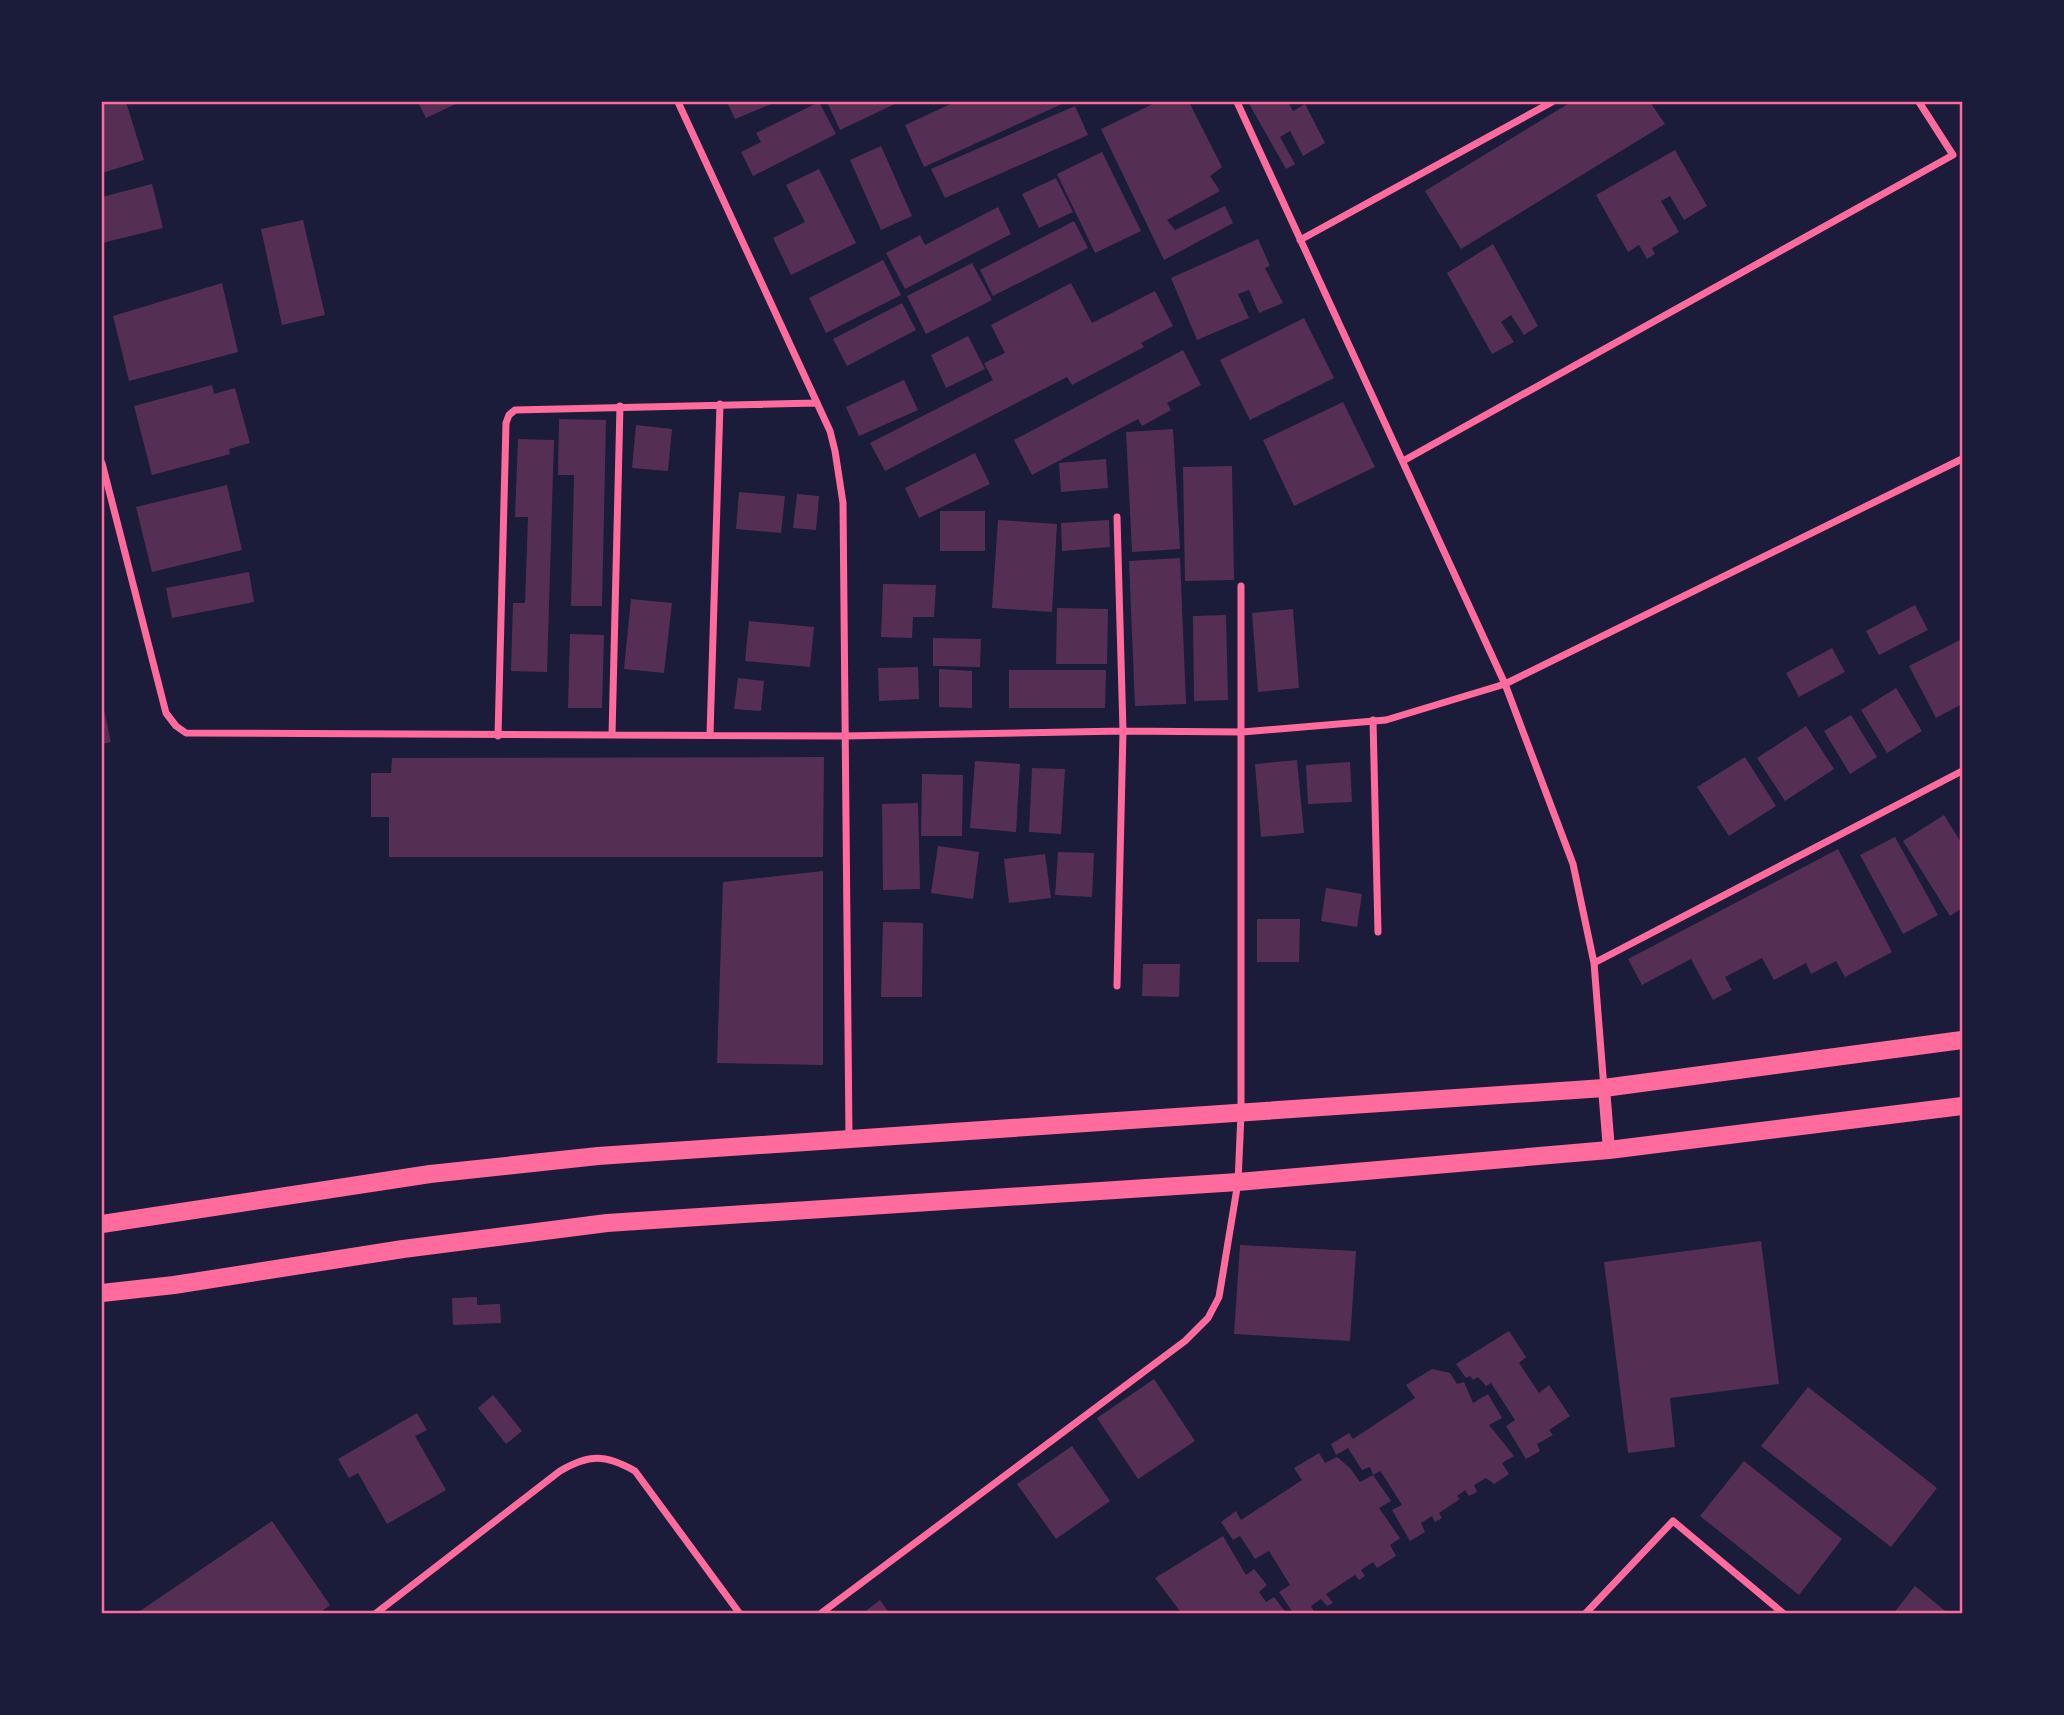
<svg xmlns="http://www.w3.org/2000/svg" width="2064" height="1715" font-family="Overpass,sans-serif">
  <style>
    .building { fill: #542f53 }
    .lines { fill: none; stroke-linecap: round; stroke-linejoin: round }
    .minor { stroke: #ff6b9d; stroke-width: 7 }
    .tertiary { stroke: #ff6b9d; stroke-width: 12 }
    .primary { stroke: #ff6b9d; stroke-width: 18 }
    .neatline { fill: none; stroke: #ff6b9d; stroke-width: 2.5 }
  </style>
  <rect width="100%" height="100%" fill="#1b1b3a"/>
  <!-- building -->
  <path class="building" d="M102,102h24l18,58 -42,13z
    M418,102h42l-34,16z
    M727,102h49l-41,17z
    M819,102l17,32 -83,42 -12,-24 20,-10 -5,-9z
    M827,102h72l-59,28z
    M955,102h111l-142,65 -19,-42z
    M1157,102h32l33,65 -12,9 10,15 -53,29 8,10 50,-24 8,17 -69,37 -63,-131z
    M1248,102h40l5,9 12,-7 20,39 -22,13 -13,-25 -10,6 15,27 -9,5z
    M1571,102h79l15,22 -204,125 -36,-58z
    M1075,106l13,29 -143,63 -14,-29z
    M881,146l31,70 -31,14 -31,-70z
    M1675,150l32,56 -23,14 -14,-24 -9,5 18,31 -27,16 3,6 -8,5 -8,-14 -11,7 -32,-57z
    M1102,152l39,79 -46,22 -38,-79z
    M819,169l37,74 -65,32 -18,-37 32,-16 -19,-37z
    M1056,178l17,34 -34,16 -17,-34z
    M152,184l11,44 -61,15v-46z
    M998,207l13,27 -106,55 -19,-36 34,-18 5,10z
    M303,220l22,95 -43,10 -21,-96z
    M1074,221l14,27 -95,48 -13,-26z
    M1258,239l12,27 -5,2 18,35 -24,10 -10,-23 -11,4 11,24 -52,22 -26,-62z
    M1493,244l45,82 -14,9 -13,-20 -10,7 13,20 -22,12 -45,-81z
    M883,260l18,35 -75,38 -17,-35z
    M972,263l20,37 -66,34 -19,-38z
    M222,283l16,69 -109,29 -16,-65z
    M1071,283l21,40 63,-32 18,35 -32,17 3,4 -72,38 -5,-8 -182,94 -15,-28 123,-63 -9,-17 21,-10 -14,-28z
    M902,303l14,27 -69,36 -14,-27z
    M1304,318l30,60 -84,42 -30,-60z
    M968,336l17,33 -39,19 -15,-33z
    M1183,350l18,35 -34,18 4,7 -29,16 -4,-7 -106,56 -18,-35z
    M904,380l14,30 -59,26 -13,-29z
    M212,385l2,9 21,-6 15,55 -21,6 1,5 -78,21 -18,-69z
    M1343,402l32,65 -81,39 -31,-66z
    M559,419l47,1 -4,186h-31l3,-131h-16z
    M636,425l36,4 -4,42 -36,-3z
    M1173,429l7,120 -48,3 -6,-120z
    M518,439l36,1 -7,232 -36,-1 2,-68h12l3,-86h-13z
    M975,453l15,31 -71,34 -14,-30z
    M1106,459l2,29 -47,4 -2,-29z
    M1232,466l2,114 -49,1 -2,-114z
    M227,485l15,65 -90,22 -16,-65z
    M739,492l46,4 -4,37 -45,-4z
    M797,494l22,2 -3,34 -23,-2z
    M940,511h45v40h-45z
    M998,520l59,4 -5,88 -60,-4z
    M1109,520l1,27 -48,4 -1,-28z
    M1180,558l6,146 -51,2 -6,-145z
    M249,572l5,30 -82,16 -6,-30z
    M883,584l53,1 -2,32h-21l-1,21 -31,-1z
    M631,599l41,4 -8,70 -40,-4z
    M1915,605l13,25 -49,25 -13,-24z
    M1057,608l51,1 -1,55h-51z
    M1293,609l6,79 -41,4 -6,-79z
    M1226,615l2,85 -34,1 -1,-85z
    M749,621l65,6 -4,40 -65,-6z
    M570,634l34,1 -2,73h-34z
    M933,638l48,1 -1,28 -47,-1z
    M1962,639v65l-26,14 -27,-52z
    M1832,648l13,24 -46,25 -13,-24z
    M918,667l1,32 -40,2 -1,-33z
    M939,669l33,2v37l-33,-1z
    M1009,670h97l-1,38h-96z
    M738,678l26,3 -3,30 -27,-2z
    M1896,688l26,43 -35,22 -26,-43z
    M103,706l8,36 -9,2v-37z
    M1851,715l26,42 -27,17 -26,-43z
    M1806,726l28,43 -49,32 -28,-43z
    M824,757l-1,100h-434v-40h-18v-44h20l1,-15z
    M1745,757l31,49 -47,30 -32,-49z
    M1297,760l7,73 -43,4 -6,-73z
    M975,761l45,3 -4,68 -46,-4z
    M1350,762l2,40 -44,2 -2,-39z
    M1032,768l33,1 -4,65 -32,-2z
    M922,774l41,1 -1,61h-41z
    M918,803l2,86 -37,1 -1,-86z
    M1944,815l18,29v64l-12,8 -47,-75z
    M1895,837l43,78 -35,19 -43,-79z
    M938,846l41,6 -6,47 -42,-6z
    M1838,849l54,103 -47,25 -9,-16 -25,13 -5,-11 -32,17 -12,-22 -37,19 7,13 -19,10 -22,-41 -49,26 -14,-26z
    M1058,852l36,1 -2,44 -37,-2z
    M1045,854l6,44 -42,5 -5,-44z
    M823,871v194l-106,-2 6,-181z
    M1326,888l36,6 -5,33 -36,-6z
    M1257,919h43l-1,43h-42z
    M883,922l40,1 -1,74h-41z
    M1143,964h37l-1,33 -37,-1z
    M1761,1241l18,143 -109,14 5,49 -47,6 -24,-191z
    M1240,1245l116,6 -6,90 -116,-7z
    M477,1297v8l23,-1 1,19 -48,2 -1,-27z
    M1509,1331l17,26 -7,6 20,30 10,-8 21,31 -21,14 4,5 -16,9 3,7 -14,8 -20,-33 9,-6 -24,-37 -5,3 -8,-9 -5,3 -3,-4 -4,2 -10,-14z
    M1432,1369l18,4 7,11 7,-2 9,21 15,-9 14,24 -13,7 25,31 -12,7 7,11 -15,10 -8,-6 -12,7 3,7 -8,4 -4,-6 -8,6 3,3 -21,14 3,5 -7,4 -3,-6 -11,7 4,9 -15,9 -18,-31 10,-5 -19,-30 -3,-4 -7,4 -3,-8 -8,3 -14,-22 -12,7 -5,-11 18,-11 4,6 62,-41 -9,-13z
    M1154,1379l41,62 -57,38 -41,-61z
    M1808,1387l129,101 -46,59 -130,-101z
    M493,1395l29,36 -16,13 -28,-36z
    M417,1413l10,17 -12,6 31,54 -59,34 -29,-51 -9,5 -11,-19z
    M1072,1446l38,55 -54,38 -39,-55z
    M1319,1453l6,10 12,-6 13,11 10,14 13,-7 18,26 -12,7 21,30 -10,7 6,11 -19,12 -4,-6 -12,8 4,6 -6,4 -4,-5 -29,19 7,9 -6,3 -6,-7 -10,7 4,8h-21l-15,-22 11,-7 -21,-34 -14,8 -15,-23 -7,4 -12,-18 15,-11 5,9 61,-40 -8,-12z
    M1744,1461l98,78 -43,56 -99,-79z
    M272,1521l58,84 -12,9h-176l-2,-3z
    M1223,1536l23,39 8,-6 13,16 -8,7 7,10 8,-5 13,17h-105l-27,-36z
    M1915,1586l34,28h-56z
    M880,1600l10,14h-28z"/>
  <g class="lines">
    <!-- minor -->
    <path class="minor" d="M678,102l152,329 5,20 8,52 6,634
      M1237,102l268,582 68,180 21,99 10,125
      M1300,240l252,-138
      M1403,461l550,-306 -34,-53
      M102,463l64,250 10,13 10,7 658,3 279,-5 119,1 144,-12 119,-36 457,-225
      M1117,517l6,214 -6,255
      M1373,720l5,212
      M612,735l8,-329
      M710,735l10,-331
      M498,736l8,-313 3,-8 6,-5 301,-7
      M1594,963l368,-192
      M375,1614l185,-143c29,-17 45,-17 75,0l105,143
      M820,1614l365,-273 23,-23 11,-21 19,-115 3,-68v-528
      M1585,1614l88,-93 111,93"/>
    <!-- tertiary -->
    <path class="tertiary" d="M1604,1088l5,62"/>
    <!-- primary -->
    <path class="primary" d="M102,1224l328,-50 168,-18 1006,-68 358,-48
      M102,1293l72,-8 229,-36 204,-26 631,-41 371,-32 353,-44"/>
  </g>
  <!-- border -->
  <rect width="2064" height="1715" fill="none" stroke="#1b1b3a" stroke-width="206"/>
  <rect x="103" y="103" width="1858" height="1509" class="neatline"/>
</svg>
